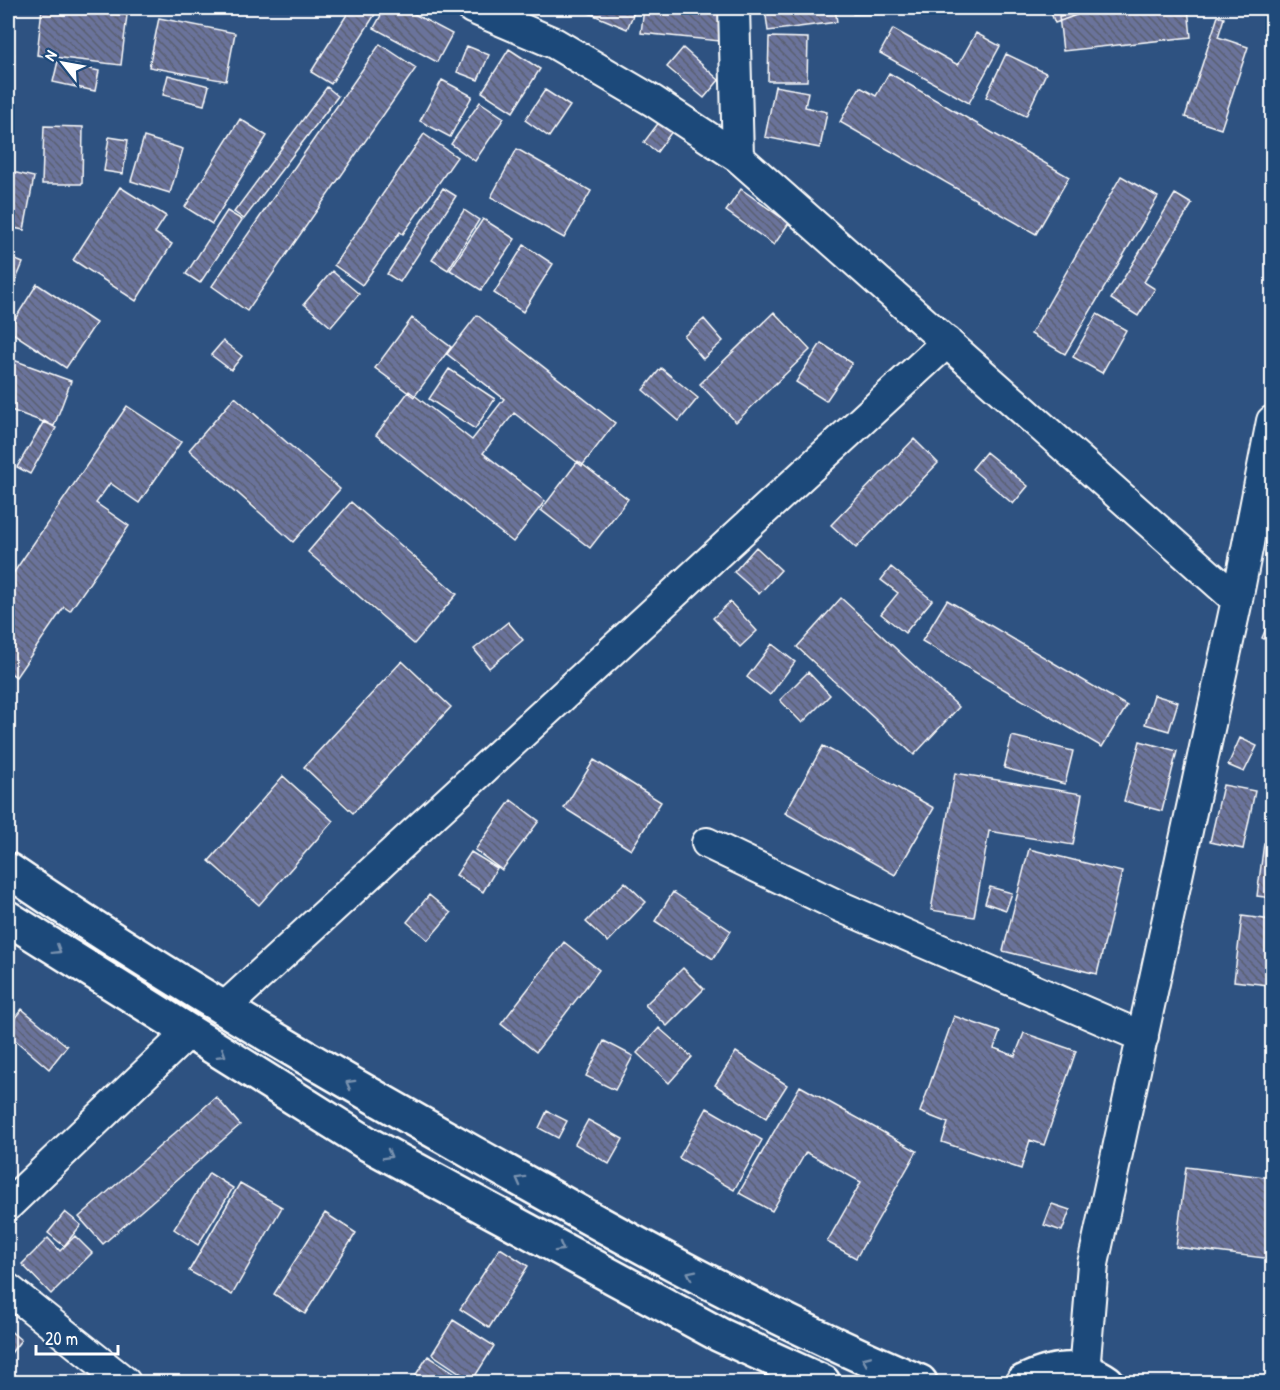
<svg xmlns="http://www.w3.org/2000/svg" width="1280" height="1390" font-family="'Patrick Hand',sans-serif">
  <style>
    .building { fill: url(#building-back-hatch); stroke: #fff; stroke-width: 1.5 }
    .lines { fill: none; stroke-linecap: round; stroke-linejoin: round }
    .minor-casing { stroke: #fff; stroke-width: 34 }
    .highway-casing { stroke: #fff; stroke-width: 38 }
    .minor { stroke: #1f4a7a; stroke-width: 30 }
    .highway { stroke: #1f4a7a; stroke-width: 33 }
    .oneway { stroke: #7992af }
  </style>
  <defs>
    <pattern id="building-back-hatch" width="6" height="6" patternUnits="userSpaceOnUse" patternTransform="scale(1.5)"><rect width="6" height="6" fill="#6a739b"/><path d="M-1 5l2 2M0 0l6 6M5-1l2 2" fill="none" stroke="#5a5e70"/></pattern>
  </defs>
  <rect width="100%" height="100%" fill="#2e5281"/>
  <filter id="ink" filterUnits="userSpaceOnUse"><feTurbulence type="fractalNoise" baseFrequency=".0167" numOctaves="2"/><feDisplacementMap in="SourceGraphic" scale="12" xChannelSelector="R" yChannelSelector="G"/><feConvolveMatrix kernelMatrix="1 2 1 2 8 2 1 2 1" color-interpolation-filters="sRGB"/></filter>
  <g filter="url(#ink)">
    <!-- building -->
    <path class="building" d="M42,8l85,7 -6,50 -84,-10z
      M351,8h28l-48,76 -20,-12z
      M385,8h18l49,26 -15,28 -63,-34z
      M577,8h59l-9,21z
      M644,8h79l-3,33 -79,-8z
      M765,8h70l2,14 -69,9z
      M853,8h60v5l-60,1z
      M1049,8h46l-40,15z
      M1136,8h52l3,29 -128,14 -4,-35z
      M1218,16l6,2 -6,19 30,10 -27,82 -36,-12z
      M159,18l76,15 -9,48 -77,-14z
      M893,29l65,36 18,-32 24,13 -31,57 -89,-50z
      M769,37l39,1 -1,43h-39z
      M380,44l36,24 -169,243 -35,-25z
      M467,46l22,9 -11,25 -21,-8z
      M683,48l36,32 -15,18 -37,-31z
      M509,49l31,20 -27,43 -31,-20z
      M8,53l6,1 -6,43z
      M1006,54l40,19 -20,43 -40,-19z
      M58,61l41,10 -4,20 -42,-9z
      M889,73l180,104 -33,57 -196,-112 20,-35 16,9z
      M168,75l41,11 -5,19 -41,-10z
      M442,80l30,16 -22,41 -30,-16z
      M775,86l33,6 -3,15 22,5 -7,36 -55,-11z
      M327,87l11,9 -94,123 -10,-7z
      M545,90l25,16 -21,31 -24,-17z
      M480,102l24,16 -29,43 -24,-17z
      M240,119l27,17 -55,88 -27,-17z
      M660,121l13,9 -16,22 -13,-10z
      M44,126l39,1 -1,57h-40z
      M424,134l33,23 -54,77 -3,-2 -38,53 -28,-20z
      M109,137l19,3 -5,34 -19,-3z
      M144,137l39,12 -13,44 -39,-12z
      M517,149l74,42 -27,47 -73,-41z
      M8,171l26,6 -10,53 -16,-3z
      M1121,176l37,21 -93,157 -34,-20z
      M120,187l46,29 -11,17 17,11 -36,57 -63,-41z
      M443,188l13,8 -56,86 -13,-8z
      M741,189l48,34 -15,22 -48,-34z
      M1175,194l17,10 -48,78 11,7 -17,27 -27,-17z
      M464,210l15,10 -31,50 -16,-10z
      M227,211l15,9 -42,63 -14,-9z
      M483,219l32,20 -34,51 -31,-20z
      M524,245l29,19 -30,48 -29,-19z
      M8,257l15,6 -10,24 -5,-2z
      M332,271l27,23 -28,33 -27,-23z
      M37,284l59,39 -30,45 -58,-38z
      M774,312l36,38 -74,72 -36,-38z
      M1097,314l29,16 -24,43 -29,-16z
      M477,315l138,108 -33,43 -68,-53 -31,40 62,48 -32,41 -137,-107 33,-44 63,49 32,-41 -57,-45z
      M412,318l39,29 -37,50 -39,-29z
      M704,319l19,22 -20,18 -19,-23z
      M223,341l19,15 -11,14 -20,-15z
      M821,343l31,20 -26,38 -30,-19z
      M8,358l63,23 -17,45 -46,-17z
      M661,368l37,30 -19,23 -36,-31z
      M449,369l46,30 -20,30 -46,-30z
      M235,397l105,92 -47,53 -104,-92z
      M127,406l54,36 -42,61 -29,-20 -14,20 33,23 -59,85 -6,-4 -48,70 -8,-6v-90z
      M44,421l12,7 -26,46 -13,-7z
      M914,439l24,24 -82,85 -25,-23z
      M986,452l42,34 -15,18 -41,-35z
      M578,461l50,38 -38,49 -49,-38z
      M351,502l106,92 -43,50 -106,-92z
      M756,547l25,23 -22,24 -25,-22z
      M891,567l41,33 -27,33 -24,-19 17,-21 -17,-13z
      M841,598l118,109 -45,48 -117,-108z
      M947,600l180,106 -25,41 -180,-106z
      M730,602l27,29 -17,16 -27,-29z
      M1272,615v28l-10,-5z
      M508,622l15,18 -34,28 -15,-19z
      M772,644l23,18 -25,33 -23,-18z
      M402,661l49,46 -98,106 -49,-46z
      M808,672l22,23 -28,28 -22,-23z
      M1154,695l24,7 -9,29 -24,-7z
      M1012,736l61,15 -8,33 -61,-16z
      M1240,738l17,8 -13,26 -16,-7z
      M1140,741l37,10 -15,60 -38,-10z
      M823,746l111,62 -39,67 -110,-62z
      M594,760l67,42 -30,48 -67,-42z
      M955,773l127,21 -9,51 -84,-14 -15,86 -43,-7z
      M283,776l50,45 -74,84 -50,-44z
      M1223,785l32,6 -12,58 -33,-7z
      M511,800l28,21 -37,49 -27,-20z
      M1264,843l8,1v54l-15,-2z
      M1029,849l93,23 -25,102 -94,-23z
      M471,852l26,16 -14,24 -27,-17z
      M625,882l21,20 -38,40 -22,-20z
      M990,887l22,6 -6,17 -21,-7z
      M673,892l58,39 -18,28 -58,-38z
      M429,895l22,18 -23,27 -21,-18z
      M1242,916l30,4 -4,65 -34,-4z
      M564,942l35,28 -63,82 -35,-28z
      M683,968l21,21 -37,37 -22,-21z
      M22,1009l45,37 -18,23 -41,-35v-8z
      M954,1016l46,16 -6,16 21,8 9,-23 52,18 -32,94 -14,-5 -9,29 -79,-27 6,-19 -28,-11z
      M659,1028l33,29 -23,26 -32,-30z
      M604,1041l29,15 -18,34 -29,-14z
      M736,1052l51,33 -21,33 -51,-33z
      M800,1086l117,65 -61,107 -29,-16 34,-60 -55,-30 -34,59 -33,-18z
      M216,1097l24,28 -137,119 -24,-27z
      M707,1108l55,32 -28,50 -55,-32z
      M547,1111l20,10 -9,17 -19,-10z
      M588,1120l35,19 -14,25 -34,-20z
      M1186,1167l86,11v81l-96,-12z
      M209,1173l24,15 -35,57 -24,-16z
      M240,1183l42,24 -50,88 -43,-24z
      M1052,1204l18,6 -8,21 -18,-6z
      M65,1212l16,13 -17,21 -16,-13z
      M325,1213l31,20 -51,81 -31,-20z
      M75,1236l17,17 -41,41 -29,-30 26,-26 12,13z
      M500,1248l28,18 -39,62 -29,-19z
      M453,1320l41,26 -22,35 -40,-27z
      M8,1329l13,11 -13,17z
      M428,1356l38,24 -2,2h-53z"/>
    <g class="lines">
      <!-- minor casing -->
      <g class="minor-casing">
        <path id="minor" d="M472,8l82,35 99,58 85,56 499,443
          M734,8l4,149
          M707,843l132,63 304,131
          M223,1009l724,-667
          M8,1205l180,-172
          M8,1289l117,93
          M1084,1372l9,-108 144,-664 35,-179"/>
      </g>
      <!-- highway casing -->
      <g class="highway-casing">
        <path id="highway" d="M8,870c151,103 308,195 467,284 145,82 291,163 445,228
          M8,918l360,226 352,191 103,47
          M1023,1382c27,-13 58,-19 84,0"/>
      </g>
      <!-- minor -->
      <use href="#minor" class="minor"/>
      <!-- highway -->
      <use href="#highway" class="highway"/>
    </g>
    <!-- one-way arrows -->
    <defs><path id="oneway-chevron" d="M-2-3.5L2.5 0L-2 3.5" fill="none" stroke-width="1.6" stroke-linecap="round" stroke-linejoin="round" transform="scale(1.5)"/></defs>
    <g class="oneway">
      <use href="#oneway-chevron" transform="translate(57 950) rotate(32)"/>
      <use href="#oneway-chevron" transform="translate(222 1054) rotate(32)"/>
      <use href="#oneway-chevron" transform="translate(350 1084) rotate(-151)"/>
      <use href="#oneway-chevron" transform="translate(388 1155) rotate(29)"/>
      <use href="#oneway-chevron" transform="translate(520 1180) rotate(-151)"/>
      <use href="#oneway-chevron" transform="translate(560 1248) rotate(29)"/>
      <use href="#oneway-chevron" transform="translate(691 1274) rotate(-154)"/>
      <use href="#oneway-chevron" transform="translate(866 1360) rotate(-157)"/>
    </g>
  </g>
  <!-- margin -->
  <rect width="1280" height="1390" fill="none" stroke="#1f4a7a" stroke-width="30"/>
  <rect x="15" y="15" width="1250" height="1360" fill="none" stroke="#fff" stroke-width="2" filter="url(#ink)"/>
  <!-- north arrow -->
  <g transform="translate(63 63) rotate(301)" stroke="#1f4a7a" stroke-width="4.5" paint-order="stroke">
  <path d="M0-4.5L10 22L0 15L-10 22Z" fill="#ffffff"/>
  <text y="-9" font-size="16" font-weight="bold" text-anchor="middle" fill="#ffffff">N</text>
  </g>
  <!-- scale -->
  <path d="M36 1345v9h82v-9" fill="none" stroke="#ffffff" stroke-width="3"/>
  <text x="45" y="1345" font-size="18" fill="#ffffff" stroke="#1f4a7a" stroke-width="4.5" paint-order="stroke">20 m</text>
</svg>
